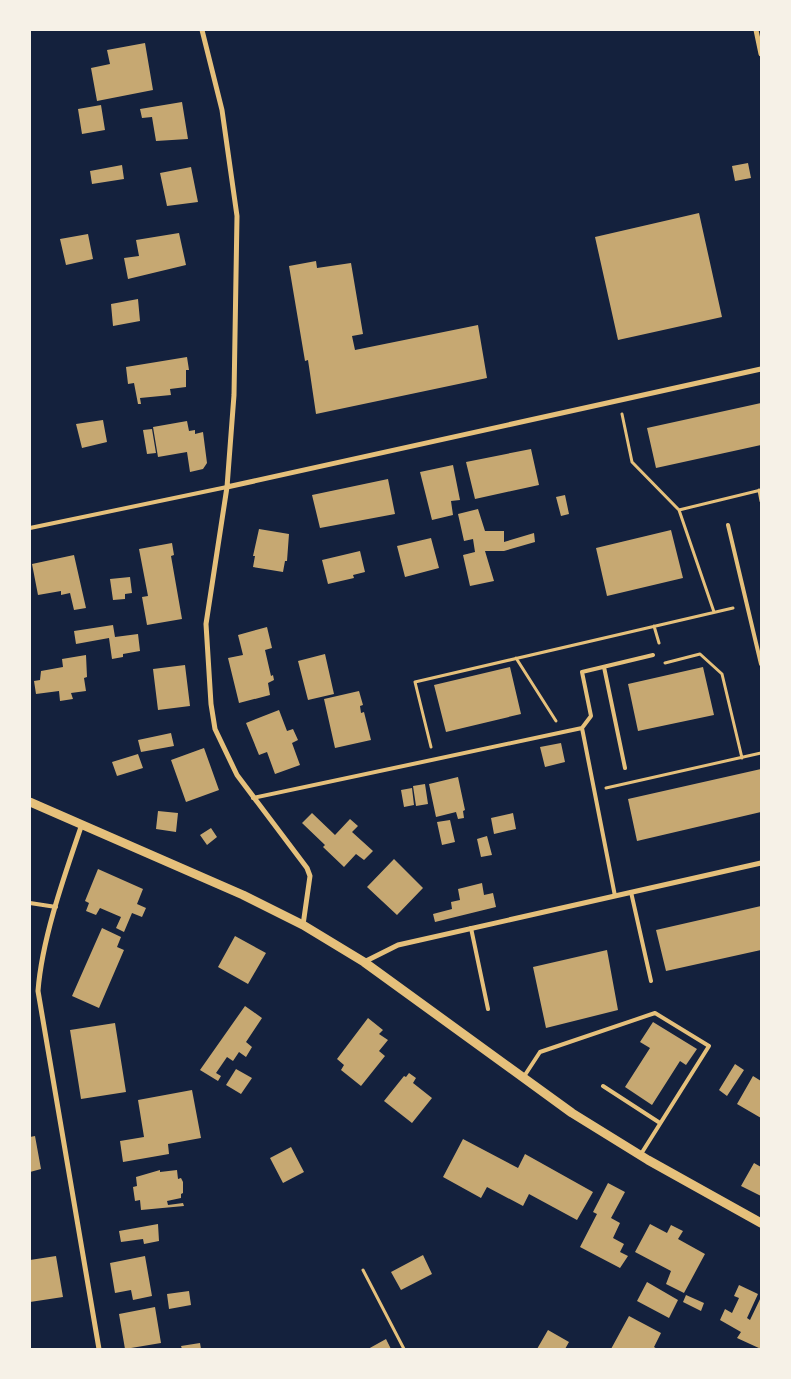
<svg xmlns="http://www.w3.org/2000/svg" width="791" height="1379" font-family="'Varela Round',sans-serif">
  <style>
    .building { fill: #c6a872 }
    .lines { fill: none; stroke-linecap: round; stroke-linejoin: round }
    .path { stroke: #e5c07b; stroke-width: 3 }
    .service { stroke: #e5c07b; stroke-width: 4 }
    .minor { stroke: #e5c07b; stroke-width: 5 }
    .tertiary { stroke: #e5c07b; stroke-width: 9 }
  </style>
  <rect width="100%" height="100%" fill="#14213d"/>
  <!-- building -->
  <path class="building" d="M145,43l8,47 -56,11 -6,-33 19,-4 -3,-14z
    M182,102l6,37 -32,2 -4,-24 -10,1 -2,-9z
    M101,105l4,25 -23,4 -4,-25z
    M748,163l3,15 -16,3 -3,-15z
    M122,165l2,14 -32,5 -2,-13z
    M191,167l7,35 -31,4 -7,-33z
    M699,213l23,104 -104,23 -23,-103z
    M179,233l7,32 -58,14 -4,-21 15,-2 -3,-16z
    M88,234l5,25 -27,6 -6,-26z
    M316,261l1,7 34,-5 12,71 -11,2 3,14 123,-25 9,53 -171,36 -8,-54 -3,1 -16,-95z
    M138,299l2,22 -27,5 -2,-22z
    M187,357l2,13h-3v17l-16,2 1,6 -31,3 1,6h-3l-4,-21 -6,1 -2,-17z
    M761,403v42l-105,23 -9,-40z
    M103,420l4,22 -25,6 -6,-24z
    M187,421l2,10 6,-1v4l8,-2 4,31 -4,6 -13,3 -3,-20 -29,5 -5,-30z
    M152,429l4,24 -9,1 -4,-24z
    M531,449l8,36 -64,14 -9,-37z
    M453,465l7,35 -9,1 2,14 -21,5 -12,-48z
    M388,479l7,35 -75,14 -8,-33z
    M565,495l4,19 -8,2 -5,-19z
    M478,509l7,22h19v11l30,-9 1,9 -31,9h-19l9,30 -24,5 -7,-31 12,-3 -2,-13 -9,2 -6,-27z
    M259,529l30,5 -2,27h-2l-2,11 -30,-5 2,-11h-2z
    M671,530l12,48 -76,18 -11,-48z
    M431,538l8,30 -34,9 -8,-31z
    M172,543l2,12 -3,1 11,63 -35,6 -5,-28 6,-1 -9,-47z
    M360,551l5,21 -12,3 1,3 -26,6 -6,-24z
    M74,555l12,53 -12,2 -4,-17 -9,2v-4l-23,4 -6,-31z
    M130,577l2,16 -7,1v5l-12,1 -3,-21z
    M113,625l2,12 23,-3 2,17 -17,3v3l-11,2 -3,-21 -33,6 -2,-13z
    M267,627l5,21 -7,2 6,26 2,-1 1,5 -6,3 2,12 -31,8 -11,-45 15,-3 -5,-20z
    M325,654l9,40 -26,6 -10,-39z
    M86,655l1,22 -3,1 2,13 -15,2 2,6 -13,2 -1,-10 -23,3 -2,-13 6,-1 1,-9 22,-4 -1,-8z
    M185,665l5,41 -32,4 -5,-41z
    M510,667l11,47 -75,18 -12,-47z
    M703,667l11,48 -76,16 -10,-47z
    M359,691l4,14 -3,1 1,7 3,-1 7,28 -36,8 -11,-49z
    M279,710l8,21 6,-2 5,11 -6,3 8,22 -25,9 -8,-22 -8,3 -13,-32z
    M171,733l3,13 -33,6 -3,-12z
    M561,743l4,19 -20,5 -5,-20z
    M204,748l15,42 -33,12 -15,-42z
    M138,754l5,14 -26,8 -5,-14z
    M761,769v43l-124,29 -9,-42z
    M458,777l7,33 -2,1 1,7 -6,1 -2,-7 -20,5 -7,-33z
    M425,784l3,20 -12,2 -3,-20z
    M412,788l2,17 -10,2 -3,-17z
    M158,811l20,2 -2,19 -20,-3z
    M312,813l23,22 15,-16 8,7 -6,6 21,19 -9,9 -8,-6 -12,13 -21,-20 2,-2 -23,-22z
    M513,813l3,16 -22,5 -3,-16z
    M450,820l5,22 -13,3 -5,-23z
    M211,828l6,9 -10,8 -7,-10z
    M487,836l5,19 -11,2 -4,-18z
    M394,859l29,29 -26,27 -30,-28z
    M98,869l45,20 -6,15 9,4 -4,9 -10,-4 -8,19 -8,-4 5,-11 -21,-9 -4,7 -10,-4 3,-8 -4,-2z
    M482,883l2,12 9,-2 3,14 -61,15 -2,-8 19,-5 -1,-7 9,-2 -2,-11z
    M761,906v44l-95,21 -10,-41z
    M102,928l19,9 -4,10 7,3 -25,58 -27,-12z
    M235,936l31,17 -18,31 -30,-17z
    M607,950l11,60 -72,18 -13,-61z
    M245,1006l17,12 -16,24 6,5 -6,10 -7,-5 -6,9 -6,-4 -11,16 5,3 -3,5 -18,-11z
    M368,1018l15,12 -4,4 9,6 -9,11 6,5 -24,30 -20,-16 3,-5 -7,-6z
    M653,1022l44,27 -11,16 -6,-4 -28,44 -27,-18 25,-39 -10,-6z
    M115,1023l11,69 -45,7 -11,-69z
    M735,1064l9,6 -17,26 -8,-6z
    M236,1069l16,9 -11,16 -15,-9z
    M409,1073l7,5 -3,5 19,15 -20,25 -28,-22 20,-25 2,1z
    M753,1076l8,5v37l-24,-14z
    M192,1090l9,48 -33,6 1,10 -46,8 -3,-21 24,-4 -6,-37z
    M35,1136l6,33 -11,3v-35z
    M463,1139l55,29 7,-14 68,38 -16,28 -48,-26 -6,12 -36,-19 -6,11 -38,-21z
    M291,1147l13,25 -21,11 -13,-25z
    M754,1163l7,4v29l-20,-10z
    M160,1170v2l17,-2 1,9 3,-1 2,4v11l-2,1v4l-14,3 1,4 15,-2 1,3 -43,4 -1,-10 -5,1 -2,-14 4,-1 -1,-9z
    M608,1183l17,9 -14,26 9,5 -7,15 11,6 -4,8 8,4 -8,12 -40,-21 17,-33 -4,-2z
    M158,1224l1,17 -15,3 -1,-5 -22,3 -2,-11z
    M650,1224l17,9 4,-8 12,6 -5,8 27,15 -21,39 -18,-9 5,-13 -36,-19z
    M423,1255l9,19 -31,16 -10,-18z
    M56,1256l7,41 -33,5v-42z
    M145,1256l7,40 -19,4 -2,-10 -16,3 -5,-30z
    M647,1282l31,18 -9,18 -32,-17z
    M739,1285l19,9 -11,24 3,2 11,-23v52l-24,-11 4,-6 -21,-12 5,-11 7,4 7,-15 -5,-2z
    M189,1291l2,14 -22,4 -2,-15z
    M686,1295l18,8 -3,8 -18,-9z
    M155,1307l6,36 -36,6 -6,-35z
    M629,1316l32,17 -7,14 3,2h-46z
    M548,1330l21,12 -4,7h-28z
    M386,1339l5,10h-23z
    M200,1343l1,6h-19l-1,-3z"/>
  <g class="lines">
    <!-- path -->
    <path class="path" d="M622,414l10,48 47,48 82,-20
      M759,490l2,11
      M679,510l35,102
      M654,626l5,17
      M516,658l40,63
      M665,663l35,-9 22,20 20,84
      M431,747l-16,-65 318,-74
      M606,788l155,-35
      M363,1270l41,79"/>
    <!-- service -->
    <path class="service" d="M728,525l33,139
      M30,528l197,-41
      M604,667l21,101
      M582,728l9,-12 -9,-44 71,-17
      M253,798l329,-70 33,168
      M631,892l20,89
      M30,903l26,4
      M471,928l17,81
      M523,1078l17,-26 115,-39 54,33 -68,108
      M603,1086l57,37"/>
    <!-- minor -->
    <path class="minor" d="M202,30l20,80 15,106 -3,179 -7,92 -21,137 5,80 4,25 22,46 70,93 3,8 -7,49
      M756,30l5,24
      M227,487l534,-118
      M82,824c-17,50 -40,114 -44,167l61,358
      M364,962l34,-17 363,-82"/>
    <!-- tertiary -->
    <path class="tertiary" d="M30,802l213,93 60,30 61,37 208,151 76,47 113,63"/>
  </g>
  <!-- border -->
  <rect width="791" height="1379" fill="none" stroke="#f6f1e7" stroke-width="62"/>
</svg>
